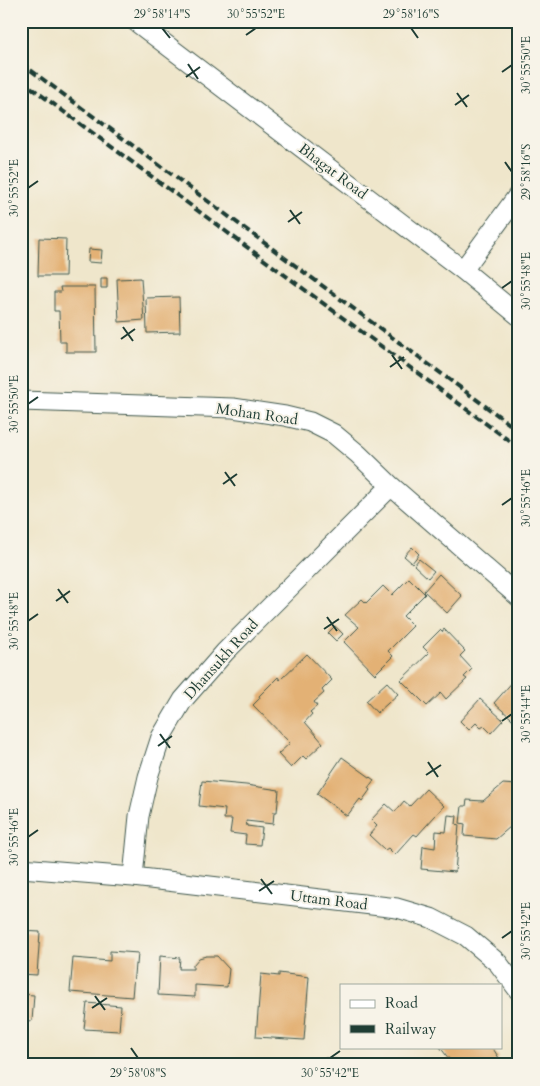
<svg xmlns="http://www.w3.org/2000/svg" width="540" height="1086" font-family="Cardo,serif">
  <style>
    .building { fill: #e3b174 }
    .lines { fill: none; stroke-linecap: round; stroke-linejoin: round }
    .street-casing { stroke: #3e564b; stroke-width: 21 }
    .street { stroke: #fff; stroke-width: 19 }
    .rail { stroke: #1f3d34; stroke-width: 4; stroke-dasharray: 8 4; stroke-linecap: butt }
    .ticks { fill: none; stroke: #1f3d34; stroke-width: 2 }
    .labels { text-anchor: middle; stroke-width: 4; stroke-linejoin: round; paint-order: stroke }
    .street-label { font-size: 15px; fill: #1f3d34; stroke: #f7f3e8 }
    .neatline { fill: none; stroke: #1f3d34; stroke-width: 2 }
    .ticks-label { font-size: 12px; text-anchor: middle; fill: #1f3d34 }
  </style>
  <rect width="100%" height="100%" fill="#f7f3e8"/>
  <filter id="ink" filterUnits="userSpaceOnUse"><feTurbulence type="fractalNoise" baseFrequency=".02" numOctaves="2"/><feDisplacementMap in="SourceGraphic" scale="10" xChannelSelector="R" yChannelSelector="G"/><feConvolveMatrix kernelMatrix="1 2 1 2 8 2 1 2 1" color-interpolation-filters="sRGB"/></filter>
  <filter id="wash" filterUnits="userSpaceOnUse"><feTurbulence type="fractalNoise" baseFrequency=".0096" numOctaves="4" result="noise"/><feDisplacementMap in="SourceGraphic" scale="20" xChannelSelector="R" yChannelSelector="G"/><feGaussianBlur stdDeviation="1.12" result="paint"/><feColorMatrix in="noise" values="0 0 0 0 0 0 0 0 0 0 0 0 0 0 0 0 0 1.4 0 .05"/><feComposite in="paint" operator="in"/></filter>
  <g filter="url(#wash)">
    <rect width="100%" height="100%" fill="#efe6cb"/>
    <g id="blocks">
      <!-- building -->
      <path class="building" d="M39,238l27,1 -1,37h-27z
        M89,249l13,1 -1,13 -13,-1z
        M101,278h6v10h-6z
        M141,278l3,42 -25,2 -2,-43z
        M60,287h35l1,65h-30v-10h-6l-1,-31h-5v-19h7z
        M179,297l1,35 -33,1 -1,-35z
        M412,547l7,7 -7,9 -8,-7z
        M419,559l15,12 -6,7 -14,-13z
        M439,574l23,22 -15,17 -23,-22z
        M409,578l16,16 -22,22 10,10 -25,25 5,5 -18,18 -31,-32 15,-15 -14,-12 17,-16 4,4 17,-17 9,9z
        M335,626l8,8 -7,7 -8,-8z
        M444,629l21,22 -5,5 12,13 -8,8 3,2 -21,20 -5,-6 -14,13 -26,-26 28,-27 -6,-6 17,-17 2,2z
        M307,654l25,26 -10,10 2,3 -10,9 3,4 -7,6 2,2 -7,8 18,21 -17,16 -3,-3 -12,12 -13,-14 12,-11 -37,-38 7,-7 -1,-2 19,-19 2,3z
        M518,672l1,1v52l-25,-22 21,-24 -2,-2z
        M387,682l11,12 -21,19 -11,-12z
        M480,699l23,21 -12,13 -7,-7 -3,2 -5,-5 -7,7 -9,-9z
        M342,757l32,23 -6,8 2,2 -8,11 -2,-2 -13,17 -30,-22z
        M202,781l44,4 33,5 -2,22h-3l-1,12 -27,-3 1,5 15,2 -2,17 -15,-1 1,-9 -16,-2 2,-14h-8l1,-10 -26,-3z
        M503,784l14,1 2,3v39l-5,4 -4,-4 -14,12 -32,-3 1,-12 -5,-1 2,-17h4l1,-6 16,1z
        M426,789l18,17 -27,30 -3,-2 -19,21 -7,-7 -3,2 -16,-15 8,-9 -6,-6 15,-16 9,8 9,-11 6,5z
        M448,815l9,1 -1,8 3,1 -4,47 -34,-3 2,-23 12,2 1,-17 10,1z
        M21,931l19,1 -3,43 -16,-1z
        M110,951l28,2 -1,12 -2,-1 -3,33 -62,-5 3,-34 37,3z
        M160,956l20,2 -1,11h14v-4l6,-7 7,-2h11l12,13 -2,18 -32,-2v12l-37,-2z
        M279,973l30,4 -5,63 -48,-3 5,-63 18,2z
        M21,994l13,1 -2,26 -11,-1z
        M87,1003l34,3 -2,25 -35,-2z
        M440,1047h52l7,11 -10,7h-48l8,-6z
        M325,1058l21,2v5h-21z"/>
    </g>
  </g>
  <g filter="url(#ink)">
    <use href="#blocks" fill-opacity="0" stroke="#3e564b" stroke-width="1"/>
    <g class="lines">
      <!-- street casing -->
      <g class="street-casing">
        <path id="street" d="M135,21l328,249 56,46
          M463,270l56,-76
          M21,401l212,7 52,8 25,6 24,12 24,20 33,32 128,111
          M21,868l112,9 264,31 34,10 35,18 32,27 21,28
          M133,877l6,-61 9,-39 13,-40 22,-37 42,-48 166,-166"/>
      </g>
      <!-- street -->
      <use href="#street" class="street"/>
      <!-- rail -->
      <path class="rail" d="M21,63l498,368
        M21,80l498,368"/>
    </g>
  </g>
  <!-- ticks -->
  <path class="ticks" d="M162,28l8,10M411,28l7,10M246,35l10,-7M188,64l10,15M502,72l10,-7M186,77l14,-10M457,93l10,14M455,105l14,-10M505,162l7,10M28,188l10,-7M290,210l10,14M288,222l14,-10M502,288l10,-7M123,327l10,14M121,339l14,-10M392,355l10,14M390,367l14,-10M28,404l10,-7M225,472l10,14M223,484l14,-10M502,505l10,-7M58,589l10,14M56,601l14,-10M327,617l10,14M28,621l10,-7M324,629l15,-10M502,721l10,-7M160,734l10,14M158,746l14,-10M428,762l10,15M426,775l15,-10M28,837l10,-7M261,879l11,15M259,891l15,-10M502,938l10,-7M95,996l10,14M92,1008l15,-10M131,1048l7,10M330,1058l10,-7"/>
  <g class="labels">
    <!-- street labels -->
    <g class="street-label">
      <text transform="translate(333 171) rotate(37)" y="5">Bhagat Road</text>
      <text transform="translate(257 414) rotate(8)" y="5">Mohan Road</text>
      <text transform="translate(221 659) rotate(-48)" y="5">Dhansukh Road</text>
      <text transform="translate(329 900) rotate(7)" y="5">Uttam Road</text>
    </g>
  </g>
  <!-- margin -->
  <rect width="540" height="1086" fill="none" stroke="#f7f3e8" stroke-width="55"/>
  <!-- legend -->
  <rect x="340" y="984" width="162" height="65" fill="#f7f3e8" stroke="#a1aaa0"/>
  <rect x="350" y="1000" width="25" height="8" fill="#ffffff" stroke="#a1aaa0"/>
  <text x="385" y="1008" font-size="15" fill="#1f3d34">Road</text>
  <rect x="350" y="1025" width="25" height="8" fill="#1f3d34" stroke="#a1aaa0"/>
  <text x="385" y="1034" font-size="15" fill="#1f3d34">Railway</text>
  <rect x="28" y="28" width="484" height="1030" class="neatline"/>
  <g class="ticks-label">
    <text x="162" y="18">29°58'14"S</text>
    <text x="256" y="18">30°55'52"E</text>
    <text x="411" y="18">29°58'16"S</text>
    <text transform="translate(526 65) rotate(-90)" y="4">30°55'50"E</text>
    <text transform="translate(526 172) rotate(-90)" y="4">29°58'16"S</text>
    <text transform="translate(14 188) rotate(-90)" y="4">30°55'52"E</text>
    <text transform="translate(526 281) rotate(-90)" y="4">30°55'48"E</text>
    <text transform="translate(14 404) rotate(-90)" y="4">30°55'50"E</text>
    <text transform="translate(526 498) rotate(-90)" y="4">30°55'46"E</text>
    <text transform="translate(14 621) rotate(-90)" y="4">30°55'48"E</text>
    <text transform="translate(526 714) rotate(-90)" y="4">30°55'44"E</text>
    <text transform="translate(14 837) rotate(-90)" y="4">30°55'46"E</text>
    <text transform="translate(526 931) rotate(-90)" y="4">30°55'42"E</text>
    <text x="138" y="1077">29°58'08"S</text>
    <text x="330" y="1077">30°55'42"E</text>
  </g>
</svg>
